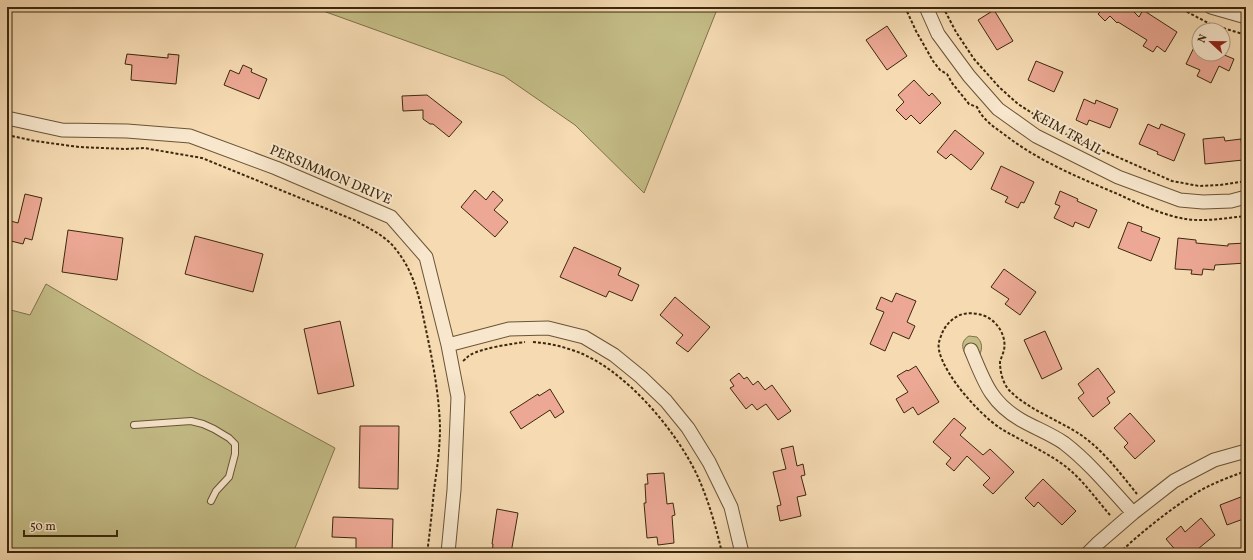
<svg xmlns="http://www.w3.org/2000/svg" width="1253" height="560" font-family="Vollkorn,serif">
  <style>
    .green { fill: #c4bd87; stroke: #80724a }
    .building { fill: #eca894; stroke: #3c280d }
    .lines { fill: none; stroke-linecap: round; stroke-linejoin: round }
    .service-casing { stroke: #6a5436; stroke-width: 8 }
    .minor-casing { stroke: #6a5436; stroke-width: 15 }
    .path { stroke: #3c280d; stroke-width: 2; stroke-dasharray: 3 2; stroke-linecap: butt }
    .service { stroke: #f8e7cd; stroke-width: 6 }
    .minor { stroke: #f8e7cd; stroke-width: 13 }
    .labels { text-anchor: middle; stroke-width: 4; stroke-linejoin: round; paint-order: stroke }
    .street-label { font-size: 14px; fill: #3c280d; stroke: #f8e7cd }
  </style>
  <rect width="100%" height="100%" fill="#f5dab2"/>
  <filter id="stains"><feTurbulence type="fractalNoise" baseFrequency=".005" numOctaves="4"/><feColorMatrix values="0 0 0 0 .2 0 0 0 0 .09 0 0 0 0 .02 0 0 0 .5 -.17"/></filter>
  <radialGradient id="worn" r=".72"><stop offset=".6" stop-color="#630" stop-opacity="0"/><stop offset="1" stop-color="#630" stop-opacity=".3"/></radialGradient>
  <!-- green -->
  <path class="green" d="M312,7h406l-74,186 -69,-68 -71,-49z
    M46,284l151,89 138,75 -42,105h-286v-244l23,6z
    M969,336l8,1c9,9 3,19 -4,28 -7,-9 -17,-21 -4,-29z"/>
  <!-- building -->
  <path class="building" d="M1100,7h29l10,10 4,-7 34,22 -12,20 -8,-6 -4,6 -10,-6 4,-6 -29,-18 -1,1 -7,-7 -5,5 -7,-7 5,-5z
    M994,10l19,31 -16,9 -19,-30z
    M887,26l20,30 -20,14 -21,-30z
    M1199,37v17h23l12,5 -5,12 -10,-5 -8,17 -14,-7 3,-6 -14,-6z
    M127,54l41,4v-4l11,1 -3,29 -45,-4 1,-15 -7,-1z
    M1036,61l27,11 -9,20 -26,-12z
    M243,65l9,4 -1,3 16,7 -8,20 -35,-14 6,-15 9,4z
    M914,80l15,16 3,-3 9,10 -21,21 -9,-9 -5,5 -10,-10 8,-8 -6,-7z
    M427,95l35,27 -13,15 -16,-13h-3l-7,-5v-9l-20,1 -1,-15z
    M1084,99l11,5 1,-4 22,9 -8,19 -21,-8 -2,5 -11,-5z
    M1148,124l11,5 2,-5 24,10 -11,27 -17,-7 1,-2 -19,-8z
    M955,130l29,23 -13,17 -20,-16 -5,5 -9,-7z
    M1224,137l1,4 16,-2 2,21 -38,4 -2,-25z
    M1001,166l33,16 -10,21 -3,-1 -3,6 -13,-6 3,-5 -17,-8z
    M475,190l11,10 7,-9 10,9 -9,10 14,12 -13,15 -34,-30z
    M1060,191l18,8 -1,2 20,9 -8,18 -14,-6 -2,5 -19,-9 6,-12 -5,-2z
    M25,194l17,4 -10,42 -7,-2 -2,6 -16,-4v-20l11,3z
    M1128,222l14,5 -1,4 19,7 -9,23 -33,-13z
    M68,230l55,8 -6,42 -55,-8z
    M195,236l68,18 -10,38 -68,-18z
    M1178,238l18,2v3l32,3v-2l18,-1v20l-31,2 -1,5 -11,-1 -1,6 -11,-1 1,-4 -17,-1z
    M574,247l47,21 -3,7 21,10 -7,16 -23,-10 -3,6 -46,-20z
    M1004,269l32,23 -16,23 -15,-11 4,-5 -18,-12z
    M896,293l20,8 -9,21 8,4 -6,13 -16,-7 -8,19 -15,-7 14,-32 -8,-3 5,-12 11,5z
    M675,297l35,30 -22,25 -12,-9 7,-8 -23,-20z
    M340,321l14,65 -36,8 -14,-65z
    M1045,331l17,38 -20,10 -18,-39z
    M916,366l23,36 -21,13 -5,-8 -9,6 -8,-14 12,-7 -11,-16 10,-6 1,1z
    M1098,368l17,24 -8,6 3,5 -17,14 -15,-19 6,-5 -6,-9z
    M739,373l5,6 3,-2 6,8 5,-4 7,9 7,-5 19,26 -13,9 -12,-16 -9,6 -5,-6 -6,5 -16,-21 4,-2 -4,-6z
    M550,389l14,23 -9,6 -5,-8 -29,19 -11,-17 28,-18 1,2z
    M1130,413l25,28 -20,18 -11,-12 4,-4 -14,-15z
    M954,418l12,10 -6,7 23,20 7,-6 24,23 -21,22 -10,-9 7,-7 -23,-22 -13,15 -8,-7 5,-6 -18,-16z
    M360,426h39l-1,63 -39,-1z
    M793,446l4,20 6,-2 2,11 -4,1 5,19 -9,2 4,19 -21,5 -3,-15 4,-1 -8,-33 13,-3 -5,-20z
    M664,473l3,31 6,-1 2,12 -3,1 2,27 -16,2 -1,-8 -10,1 -3,-35h2l-1,-19h3l-1,-10z
    M1043,479l33,32 -14,14 -24,-23 -4,5 -9,-9z
    M1246,495v23l-19,7 -7,-20z
    M497,509l21,4 -7,40h-19l1,-9h-1z
    M333,517l60,2 -1,34h-36v-15l-24,-1z
    M1201,518l14,17 -22,18h-15l-12,-14 15,-13 4,6z"/>
  <g class="lines">
    <!-- service casing -->
    <g class="service-casing">
      <path id="service" d="M134,425l57,-4 12,3 11,5 15,9 6,6v10l-6,23 -13,14 -5,10"/>
    </g>
    <!-- minor casing -->
    <g class="minor-casing">
      <path id="minor" d="M926,7l12,27 31,42 29,33 38,27 82,41 62,23 23,2 28,-1 15,-4
        M1211,7l35,10
        M7,118l55,12 65,1 63,5 86,32 115,49 35,40 22,88 10,52 -4,93 -6,63
        M448,345l61,-16 39,-1 36,9 30,18 27,22 25,24 22,27 21,34 22,45 11,46
        M971,350c13,31 19,52 50,70 14,8 30,14 43,23 26,20 47,46 69,70
        M1088,553l9,-9 36,-31 41,-32 40,-21 32,-9"/>
    </g>
    <!-- path -->
    <path class="path" d="M905,7l11,24 17,30 7,9 7,4 5,9 17,21 8,3c6,13 17,20 28,28 35,27 75,43 115,60 19,9 45,21 66,24 19,3 40,-1 60,-3
      M943,7l13,25 18,27 25,28 19,17 45,29 109,48 27,5 21,-1 26,-4
      M1178,7l32,17 36,11
      M7,135l28,6 44,6 46,2 19,-1 58,10 152,62c14,8 30,15 40,27 20,24 25,49 31,78 7,33 14,67 15,102 0,21 -3,42 -6,63 -2,21 -4,42 -7,63
      M533,342c14,1 28,4 42,9 49,17 102,80 123,126 11,25 18,50 24,76
      M463,361c3,-2 4,-4 7,-6 12,-7 41,-11 55,-13
      M1110,515c-14,-16 -27,-35 -45,-49 -20,-15 -44,-25 -65,-38 -21,-14 -56,-53 -61,-78 -1,-5 0,-9 2,-14 3,-9 9,-16 17,-20 7,-4 17,-3 24,-1 14,4 25,20 22,35 -1,4 -3,8 -4,12 0,10 3,23 11,30 17,17 49,29 70,43 22,15 39,38 56,59
      M1119,553c22,-20 46,-40 71,-56 17,-12 37,-19 56,-26"/>
    <!-- service -->
    <use href="#service" class="service"/>
    <!-- minor -->
    <use href="#minor" class="minor"/>
  </g>
  <g class="labels">
    <!-- street labels -->
    <g class="street-label">
      <text transform="translate(1068 132) rotate(29)" y="5">KEIM TRAIL</text>
      <text transform="translate(331 174) rotate(23)" y="5">PERSIMMON DRIVE</text>
    </g>
  </g>
  <!-- margin -->
  <rect width="1253" height="560" fill="none" stroke="#f5dab2" stroke-width="24"/>
  <rect x="8" y="8" width="1237" height="544" fill="none" stroke="#3c280d" stroke-width="2"/>
  <rect x="12" y="12" width="1229" height="536" fill="none" stroke="#3c280d"/>
  <!-- north arrow -->
  <g transform="translate(1211 42) rotate(292)"><circle r="19" fill="#f8e7cd" stroke="#ad9b80"/>
  <path d="M0-3L7 15L0 10L-7 15Z" fill="#8f2418"/>
  <text y="-6" font-size="11" font-weight="bold" text-anchor="middle" fill="#3c280d">N</text>
  </g>
  <!-- scale -->
  <path d="M24 530v6h93v-6" fill="none" stroke="#3c280d" stroke-width="2"/>
  <text x="30" y="530" font-size="12" fill="#3c280d" stroke="#f8e7cd" stroke-width="3" paint-order="stroke">50 m</text>
  <rect width="100%" height="100%" filter="url(#stains)"/>
  <rect width="100%" height="100%" fill="url(#worn)"/>
</svg>
